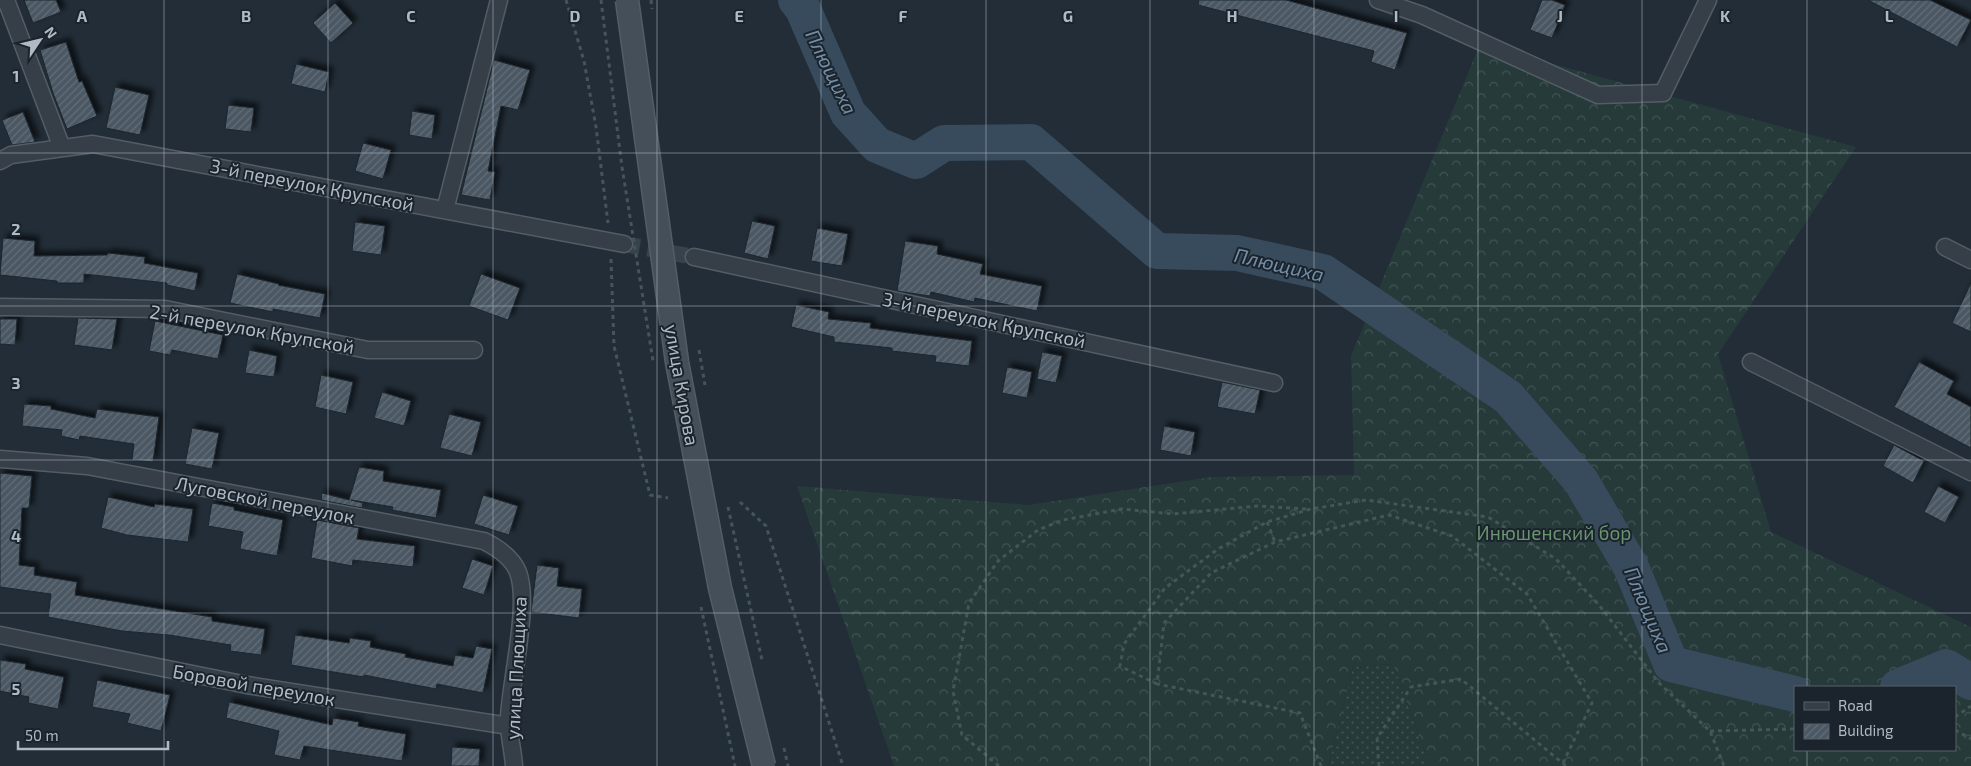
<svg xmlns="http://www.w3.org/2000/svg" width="1971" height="766" font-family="'Exo 2',sans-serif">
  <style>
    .grass { fill: url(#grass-dots) }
    .forest { fill: url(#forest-crowns); fill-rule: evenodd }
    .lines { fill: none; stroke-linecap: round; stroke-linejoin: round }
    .river { stroke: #374b5d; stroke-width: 36 }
    .building { fill: url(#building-hatch); stroke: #1d262e; filter: url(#shadow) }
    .street-tunnel { stroke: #37424c; stroke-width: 16; stroke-dasharray: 16 8; stroke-linecap: butt }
    .street-casing { stroke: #535d65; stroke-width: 19 }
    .path { stroke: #445657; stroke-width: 3; stroke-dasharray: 4 4; stroke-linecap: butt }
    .street { stroke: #363f48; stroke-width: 16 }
    .secondary-bridge-casing { stroke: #535d65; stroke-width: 25; stroke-linecap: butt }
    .path-bridge { stroke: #445657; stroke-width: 3; stroke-dasharray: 4 4; stroke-linecap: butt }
    .secondary-bridge { stroke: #444f5a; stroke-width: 22 }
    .grid { fill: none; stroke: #b0bac4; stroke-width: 1; stroke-opacity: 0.55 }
    .labels { text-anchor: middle; stroke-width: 4; stroke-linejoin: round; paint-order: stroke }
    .street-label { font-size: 19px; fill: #b0bac4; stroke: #1b242c }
    .park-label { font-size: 19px; fill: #6a936f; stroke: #1b242c }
    .water-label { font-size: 20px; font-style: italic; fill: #738ea6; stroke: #1b242c }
    .grid-label { font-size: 16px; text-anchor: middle; font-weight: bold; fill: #b0bac4; stroke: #1b242c; stroke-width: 4; stroke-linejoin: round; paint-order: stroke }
  </style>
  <defs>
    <pattern id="grass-dots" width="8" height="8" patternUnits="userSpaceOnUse" patternTransform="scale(1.25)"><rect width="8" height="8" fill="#253a39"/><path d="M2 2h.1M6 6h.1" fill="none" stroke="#425454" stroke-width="1.8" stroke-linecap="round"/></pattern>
    <pattern id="forest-crowns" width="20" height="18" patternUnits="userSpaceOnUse" patternTransform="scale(1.25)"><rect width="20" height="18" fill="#253a39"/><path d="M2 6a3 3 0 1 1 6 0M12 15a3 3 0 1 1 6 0" fill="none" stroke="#425454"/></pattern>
    <pattern id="building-hatch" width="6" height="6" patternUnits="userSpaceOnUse" patternTransform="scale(1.25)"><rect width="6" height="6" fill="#4b5863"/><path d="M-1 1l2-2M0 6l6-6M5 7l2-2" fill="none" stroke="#626e78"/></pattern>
    <filter id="shadow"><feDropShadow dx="4.5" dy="-4.5" stdDeviation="2.5" flood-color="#0009"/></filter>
  </defs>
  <rect width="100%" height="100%" fill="#222d37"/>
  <!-- grass -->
  <path class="grass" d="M1393,664l37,102h-102l25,-99z"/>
  <!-- forest -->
  <path class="forest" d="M1480,44l376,103 -138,207 53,178 200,95v139h-541l-37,-102 -40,3 -25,99h-434l-97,-280 231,19 183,-28 143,-2 -3,-119zM1795,687h160v63h-160z"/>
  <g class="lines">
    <!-- river -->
    <path class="river" d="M796,0l7,9 45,104 29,32 39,16 28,-18 87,-1 126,109 80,2 86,19 185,125 73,84 50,86 40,97 124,30
      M1898,687l48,-20 25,15"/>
  </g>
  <!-- building -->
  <path class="building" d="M24,0h32l5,12 -28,11z
    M1199,0h87l121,33 -12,37 -24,-8 3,-11 -176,-46z
    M1542,0h10l13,5 -13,33 -22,-8z
    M1868,0h62l41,20 -14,27z
    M335,3l18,20 -22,20 -18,-20z
    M66,42l13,40 3,-1 15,35 -30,13 -14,-36 -13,-43z
    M494,60l36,10 -12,40 -17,-4 -13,65 7,1 -5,28 -29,-5z
    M296,64l33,8 -4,20 -34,-8z
    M115,87l34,8 -9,40 -34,-7z
    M228,105l26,3 -3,24 -26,-3z
    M412,111l23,4 -3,24 -23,-4z
    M23,112l12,30 -23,3 -10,-25z
    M363,143l28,7 -8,29 -28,-8z
    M752,221l23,5 -7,33 -24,-6z
    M355,222l30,4 -4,29 -29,-4z
    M817,228l31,6 -6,32 -31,-5z
    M3,238l32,3 -1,15 73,-1 1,-2 37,4 -1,6 54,10 -3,18 -28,-6v-2l-83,-9v9h-27v-2l-57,-6z
    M905,241l33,5 -1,8 46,10 -3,10 62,12 -5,25 -62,-13 -1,4 -43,-10 -1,4 -33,-5z
    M237,274l42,10 -1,1 47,9 -5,24 -47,-9v3l-43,-9z
    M481,274l39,14 -12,32 -39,-14z
    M1971,283v49l-19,-9z
    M796,305l33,7 -1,7 43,4 -1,5 102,13 -3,25 -34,-4 1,-6 -44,-5v-3l-58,-6v-5l-43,-10z
    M78,318l39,1 -5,31 -38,-5z
    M0,319h17l-2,26 -15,-1z
    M155,321l68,14 -5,24 -46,-9 -2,5 -21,-4z
    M249,350l28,6 -3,21 -29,-4z
    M1042,352l20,4 -6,27 -19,-4z
    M1919,362l35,19 -7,13 24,13v41l-77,-41z
    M1007,367l25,5 -5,26 -25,-5z
    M321,375l32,7 -7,32 -31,-7z
    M1222,382l38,8 -5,24 -38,-7z
    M382,392l29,9 -7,25 -30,-8z
    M24,404l27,2v3l44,9 2,-9 62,8 -6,45 -21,-2 2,-16 -54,-8 -1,4 -18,-4 1,-6 -40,-4z
    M449,414l32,8 -9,34 -32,-8z
    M1164,426l31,6 -4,24 -31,-6z
    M192,428l27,5 -7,36 -27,-5z
    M1894,445l30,16 -11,22 -30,-17z
    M359,467l25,4 -1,10 58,9 -5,28 -44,-8 1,-3 -42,-7 12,3 -1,5 -41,-8 1,-7 27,7z
    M0,473l32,3 -3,32h-7l-3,57 16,2 -1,8 43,7 -2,13 137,22v4l53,8 -4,26 -31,-4 1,-6 -62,-10 -47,-4 -74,-14 3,-23 -51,-7z
    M1938,486l21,11 -14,26 -21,-11z
    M483,495l35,11 -9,29 -35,-11z
    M108,497l46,10 1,-3 38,5 -5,33 -61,-7 -26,-7z
    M212,503l22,4v3l49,10 -6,36 -37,-7 3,-17 -35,-6z
    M317,520l42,8 -2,11 58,7 -2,21 -60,-7 -1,6 -41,-8z
    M472,559l21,7 -9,29 -22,-7z
    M537,565l22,3 -2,18 25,3 -3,29 -48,-6z
    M295,635l54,8 1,-5 21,3 -1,6 36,7 -1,3 48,9 2,-11 18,3 3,-12 16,3 -9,44 -46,-9 -1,5 -72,-14v2l-73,-12z
    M0,660l26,4 -1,5 39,8 -6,32 -30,-6 1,-6 -29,-6z
    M97,680l73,15 -9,36 -34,-8 3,-9 -38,-7z
    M229,702l103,23 1,-7 26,4 -1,4 48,8 -4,27 -98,-15 -4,14 -26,-5 5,-24 -53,-13z
    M452,747l28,2 -1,17h-28z"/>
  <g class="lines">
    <!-- street-tunnel -->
    <path class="street-tunnel" d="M624,244l70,13"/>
    <!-- street casing -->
    <g class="street-casing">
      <path id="street" d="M6,0l56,148
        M1378,0l44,15 176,80 65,-2 45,-93
        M0,161l11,-6 82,-11 531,100
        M445,210l54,-210
        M1945,247l26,13
        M694,257l580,126
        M0,307l165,2 203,41h106
        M1751,362l220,110
        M0,459l87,7 397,75c14,7 28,16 34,31 12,32 -7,107 -9,145 -1,17 4,32 5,49
        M0,635l247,50 262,41"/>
    </g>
    <!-- path -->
    <path class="path" d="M566,0l18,61 12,66 12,96
      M611,259l3,87 36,149 18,3
      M740,502l26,24 77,240
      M1267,522l8,20
      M1157,684l-37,-18 4,-22 41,-56 53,-39 49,-27 44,-13 55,-9 122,17 68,42 43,46 60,78 51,48 14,35
      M1955,717l16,-11
      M1955,730l16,9
      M1710,731l85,-2
      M999,766l-37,-31 -9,-44 16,-88 29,-42 40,-31 25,-10 59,-11 51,5 84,-8 51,3
      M1321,766l-21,-53 -143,-29 7,-61 47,-50 64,-31 114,-27 63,21 75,58 65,109 -29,60
      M1379,766l-2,-28 34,-51 50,-8 105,87"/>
    <!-- street -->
    <use href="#street" class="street"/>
    <!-- secondary-bridge casing -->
    <g class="secondary-bridge-casing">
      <path id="secondary-bridge" d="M627,0l50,362 43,226 44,178"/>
    </g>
    <!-- path-bridge -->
    <path class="path-bridge" d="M601,0l21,167 31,194
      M651,0l1,9
      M699,350l6,35
      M728,507l34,153
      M701,607l34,159
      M784,748l4,18"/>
    <!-- secondary-bridge -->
    <use href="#secondary-bridge" class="secondary-bridge"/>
  </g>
  <!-- grid -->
  <path class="grid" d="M164,0v766M328,0v766M493,0v766M657,0v766M821,0v766M986,0v766M1150,0v766M1314,0v766M1478,0v766M1642,0v766M1807,0v687M0,153h1971M0,306h1971M0,460h1971M0,613h1971M1807,750v16"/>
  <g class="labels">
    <!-- street labels -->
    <g class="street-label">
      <text transform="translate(312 185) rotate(11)" y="7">3-й переулок Крупской</text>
      <text transform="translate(984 320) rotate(12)" y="7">3-й переулок Крупской</text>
      <text transform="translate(252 329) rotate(10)" y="7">2-й переулок Крупской</text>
      <text transform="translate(682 385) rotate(80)" y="7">улица Кирова</text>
      <text transform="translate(265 500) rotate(11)" y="7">Луговской переулок</text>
      <text transform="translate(516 668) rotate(-87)" y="7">улица Плющиха</text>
      <text transform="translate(254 685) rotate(10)" y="7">Боровой переулок</text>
    </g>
    <!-- park labels -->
    <g class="park-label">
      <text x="1554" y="540">Инюшенский бор</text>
    </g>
    <!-- water labels -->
    <g class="water-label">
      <text transform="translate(831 72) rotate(64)" y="7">Плющиха</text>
      <text transform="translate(1279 265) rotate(13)" y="7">Плющиха</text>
      <text transform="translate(1648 610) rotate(67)" y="7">Плющиха</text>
    </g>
  </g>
  <g class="grid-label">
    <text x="82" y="22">A</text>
    <text x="246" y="22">B</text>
    <text x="411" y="22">C</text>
    <text x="575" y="22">D</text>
    <text x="739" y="22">E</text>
    <text x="903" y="22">F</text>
    <text x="1068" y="22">G</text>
    <text x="1232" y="22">H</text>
    <text x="1396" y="22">I</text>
    <text x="1560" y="22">J</text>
    <text x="1725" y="22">K</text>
    <text x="1889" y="22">L</text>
    <text x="16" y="82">1</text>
    <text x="16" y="235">2</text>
    <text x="16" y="389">3</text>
    <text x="16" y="542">4</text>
    <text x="16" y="695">5</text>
  </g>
  <!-- legend -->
  <rect x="1794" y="686" width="162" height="65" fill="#1b242c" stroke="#576069"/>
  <rect x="1804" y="702" width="25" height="8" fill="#363f48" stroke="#576069"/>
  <text x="1838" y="711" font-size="15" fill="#b0bac4">Road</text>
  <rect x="1804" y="724" width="25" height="15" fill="url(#building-hatch)" stroke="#576069"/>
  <text x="1838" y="736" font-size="15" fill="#b0bac4">Building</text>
  <!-- north arrow -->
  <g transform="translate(40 40) rotate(55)" stroke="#1b242c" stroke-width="4" paint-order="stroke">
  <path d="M0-4L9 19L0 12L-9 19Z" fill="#b0bac4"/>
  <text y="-8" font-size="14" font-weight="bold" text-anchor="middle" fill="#b0bac4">N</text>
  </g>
  <!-- scale -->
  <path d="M18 741v8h150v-8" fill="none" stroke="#b0bac4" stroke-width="2.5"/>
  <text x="25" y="741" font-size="15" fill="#b0bac4" stroke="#1b242c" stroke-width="4" paint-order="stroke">50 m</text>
</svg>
